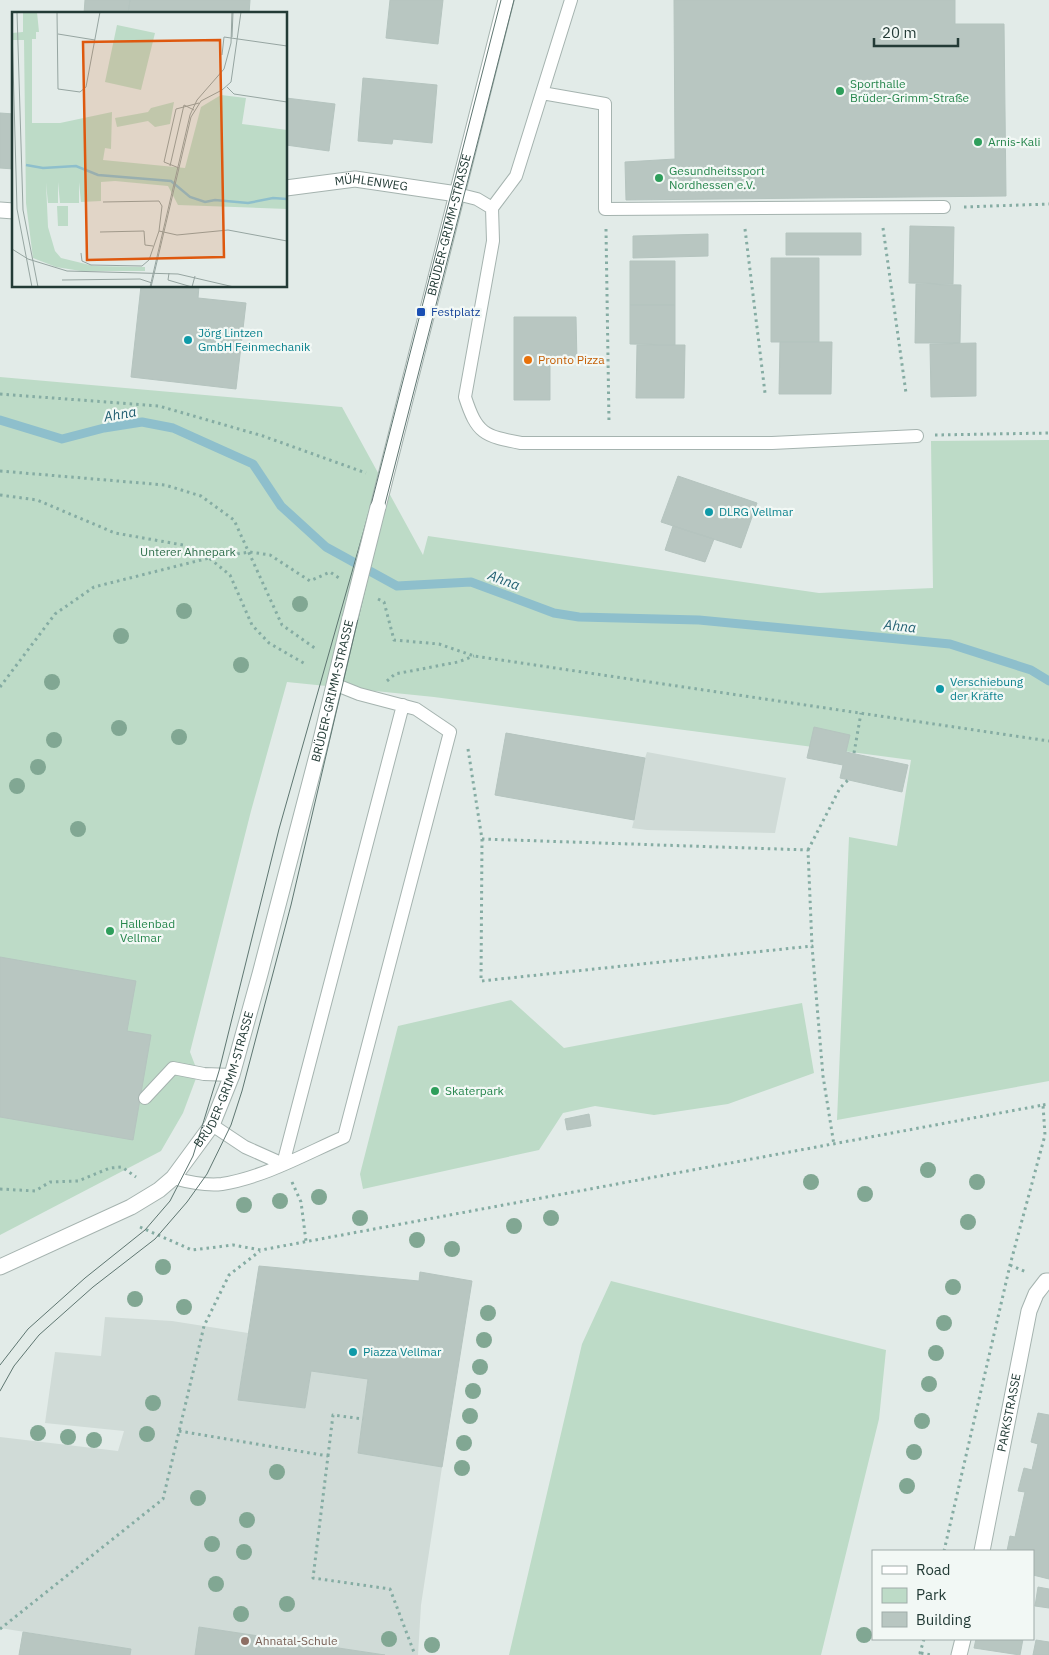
<svg xmlns="http://www.w3.org/2000/svg" width="1049" height="1655" font-family="'IBM Plex Sans',sans-serif">
  <style>
    .built { fill: #d0dbd7 }
    .green { fill: #bddbc7 }
    .lines { fill: none; stroke-linecap: round; stroke-linejoin: round }
    .stream { stroke: #8ebfcc; stroke-width: 9 }
    .building { fill: #b8c6c1; stroke: #b5c4bf }
    .service-casing { stroke: #a5b3af; stroke-width: 14 }
    .minor-casing { stroke: #a5b3af; stroke-width: 17 }
    .tertiary-casing { stroke: #a5b3af; stroke-width: 17 }
    .path { stroke: #85aca3; stroke-width: 3; stroke-dasharray: 2.5 4; stroke-linecap: butt }
    .service { stroke: #fff; stroke-width: 12 }
    .minor { stroke: #fff; stroke-width: 15 }
    .tertiary { stroke: #fff; stroke-width: 15 }
    .tram { stroke: #5e7671; stroke-width: 1 }
    .tertiary-bridge-casing { stroke: #a5b3af; stroke-width: 17; stroke-linecap: butt }
    .tertiary-bridge { stroke: #fff; stroke-width: 15 }
    .tree { fill: #81a793 }
    .leisure-dot { fill: #2e9e5b; stroke: #f2f8f5; stroke-width: 2 }
    .transit-dot { fill: #1a4fb4; stroke: #f2f8f5; stroke-width: 2 }
    .culture-dot { fill: #0f9aa8; stroke: #f2f8f5; stroke-width: 2 }
    .food-dot { fill: #e8710a; stroke: #f2f8f5; stroke-width: 2 }
    .education-dot { fill: #8d6e63; stroke: #f2f8f5; stroke-width: 2 }
    .labels { text-anchor: middle; stroke-width: 4.5; stroke-linejoin: round; paint-order: stroke }
    .leisure-label { font-size: 12px; fill: #27864d; stroke: #f2f8f5; text-anchor: start }
    .street-label { font-size: 12px; fill: #233b36; stroke: #f2f8f5 }
    .transit-label { font-size: 12px; fill: #164399; stroke: #f2f8f5; text-anchor: start }
    .culture-label { font-size: 12px; fill: #0d838f; stroke: #f2f8f5; text-anchor: start }
    .food-label { font-size: 12px; fill: #c56008; stroke: #f2f8f5; text-anchor: start }
    .park-label { font-size: 12px; fill: #316f4d; stroke: #f2f8f5 }
    .education-label { font-size: 12px; fill: #785e54; stroke: #f2f8f5; text-anchor: start }
    .water-label { font-size: 14px; font-style: italic; fill: #226072; stroke: #f2f8f5 }
    .inset-river { fill: none; stroke: #8ebfcc; stroke-width: 2.5 }
    .inset-road { fill: none; stroke: #96a5a1; stroke-width: 1 }
    .view { fill: #de580e; fill-opacity: 0.15; stroke: #de580e; stroke-width: 2.5 }
    .inset-edge { fill: none; stroke: #233b36; stroke-width: 2.5 }
  </style>
  <rect width="100%" height="100%" fill="#e2ebe8"/>
  <!-- built -->
  <path class="built" d="M506,733l139,25 2,-6 139,26 -11,55 -128,-3 -15,-2 2,-8 -139,-25z
    M105,1317l67,4 76,12 -10,67 67,8 6,-37 57,8 -10,74 84,14 -21,138 -3,50h-33l-185,-28 -5,28h-65l1,-6 -131,-21v-191l118,14 6,-20 -79,-8 10,-71 46,4z"/>
  <!-- green -->
  <path class="green" d="M0,377l342,30 81,148 5,-19 391,57 114,-5 -2,-147 118,-1v641l-212,39 12,-283 48,9 14,-86 -477,-63 -147,-15 -36,129 -61,241 8,21 -15,40 -22,38 -161,84z
    M511,1000l53,48 238,-45 12,70 -86,31 -74,11 -59,-9 -32,7 -24,37 -176,39 -3,-15 38,-148z
    M611,1281l275,69 -7,69 -58,236h-312l73,-311z"/>
  <g class="lines">
    <!-- stream -->
    <path class="stream" d="M0,420l62,19 42,-11 38,-6 31,6 80,36 28,42 45,41 71,39 74,-4 83,31 25,4 120,3 251,24 81,26 18,11"/>
  </g>
  <!-- building -->
  <path class="building" d="M85,0h45l-2,14h-44z
    M130,0h120l-1,14h-121z
    M390,0h53l-5,44 -52,-6z
    M674,0h281v24h49l2,172 -380,4 -1,-38 50,-3z
    M363,78l74,7 -5,58 -39,-4 -1,5 -34,-3z
    M286,98l49,6 -6,47 -43,-6z
    M0,113l14,1v55l-14,-1z
    M910,226l44,1 -1,57 -44,-1z
    M786,233h75v22h-75z
    M708,234v22l-75,2v-22z
    M771,258h48v84h-48z
    M630,261h45v44h-45z
    M916,284l45,1 -1,58h-45z
    M141,286h58l-1,12 48,5 -10,86 -105,-12z
    M630,305h45v40l-45,-1z
    M514,317h62l1,45 -27,1v37h-36z
    M780,342h52l-1,52h-52z
    M976,343v53l-45,1 -1,-53z
    M637,345h48l-1,53h-48z
    M678,476l79,27 -16,45 -80,-26z
    M673,526l41,13 -9,23 -40,-12z
    M814,727l36,8 -4,17 62,13 -6,27 -62,-14 3,-13 -36,-7z
    M506,733l139,25 -11,62 -139,-25z
    M0,957l136,24 -9,50 24,4 -18,105 -133,-23z
    M589,1114l2,12 -24,4 -2,-11z
    M259,1266l160,15 1,-9 52,9 -30,186 -84,-14 10,-74 -57,-8 -6,37 -67,-8z
    M1038,1413l11,2v164l-16,-4v-24h-26l3,-15 5,1 10,-45 -7,-1 6,-23 8,2 6,-26 -7,-2z
    M1038,1587l11,2v19l-14,-2z
    M199,1627l186,28h-190z
    M23,1632l108,17 -1,6h-111z
    M976,1639h47l-3,16 -46,-7z
    M1036,1640l13,2v13h-16z"/>
  <g class="lines">
    <!-- service casing -->
    <g class="service-casing">
      <path id="service" d="M542,93l63,11v105l339,-2
        M457,194l20,5 15,9 24,-32 55,-176
        M492,208l1,33 -28,156c12,37 19,39 56,46h251l145,-7
        M145,1098l28,-30 31,6 28,1
        M212,1125l33,22 38,17 120,-459
        M173,1178c15,4 33,8 49,6 43,-7 83,-30 122,-47l106,-405 -34,-23 -57,-15 -25,-10"/>
    </g>
    <!-- minor casing -->
    <g class="minor-casing">
      <g id="minor">
        <path id="s1" d="M286,188l69,-9 102,15"/>
        <path d="M0,210l14,1"/>
        <path id="s2" d="M982,1551l47,-240 7,-17 10,-13h3"/>
        <path d="M959,1655l4,-16"/>
      </g>
    </g>
    <!-- tertiary casing -->
    <g class="tertiary-casing">
      <g id="tertiary">
        <path id="s3" d="M378,507l128,-507"/>
        <path id="s4" d="M0,1267l131,-60 28,-17 14,-12 39,-53 20,-50 28,-101 59,-226 31,-130"/>
      </g>
    </g>
    <!-- path -->
    <path class="path" d="M964,207l85,-3
      M883,228l23,165
      M606,229l3,194
      M745,229l20,164
      M0,394l159,12 104,30 103,37
      M935,435l114,-2
      M0,471l165,14 36,11 33,24 48,105 34,24
      M0,495l37,5 78,33 68,12 26,13 21,17 22,50 17,18 38,22
      M378,599l6,3 10,38 45,4 35,12 575,85
      M387,681l8,-7 63,-12 16,-6
      M0,687l55,-73 39,-27 115,-29 41,-6 20,3 40,26 20,-9 9,6
      M468,749l14,90 326,11 4,96
      M854,753l7,-40
      M482,839l-1,142 331,-35 11,130 11,69
      M808,850l32,-62 8,-8
      M1043,1105l6,-1
      M292,1182l9,20 5,39
      M0,1189l35,2 15,-9 28,-1 32,-13 12,-1 14,10
      M140,1227l52,23 41,-5 28,5 782,-145 2,30 -35,130 -66,286
      M1010,1265l16,7
      M179,1431l149,25 -15,122 77,11 25,66
      M328,1456l5,-41 30,4
      M0,1629l163,-130 41,-173 25,-51 31,-24
      M924,1639l-4,14 4,2
      M921,1653l11,2"/>
    <!-- service -->
    <use href="#service" class="service"/>
    <!-- minor -->
    <use href="#minor" class="minor"/>
    <!-- tertiary -->
    <use href="#tertiary" class="tertiary"/>
    <!-- tram -->
    <path class="tram" d="M0,1365l28,-36 57,-51 60,-48 25,-29 23,-45 26,-85 60,-242 92,-324 130,-505
      M0,1391l14,-25 25,-31 54,-48 62,-48 32,-37 20,-28 24,-49 11,-34 49,-186 93,-397 130,-508"/>
    <!-- tertiary-bridge casing -->
    <g class="tertiary-bridge-casing">
      <path id="tertiary-bridge" d="M350,618l28,-111"/>
    </g>
    <!-- tertiary-bridge -->
    <use href="#tertiary-bridge" class="tertiary-bridge"/>
  </g>
  <!-- trees -->
  <g class="tree">
    <circle cx="300" cy="604" r="8"/>
    <circle cx="184" cy="611" r="8"/>
    <circle cx="121" cy="636" r="8"/>
    <circle cx="241" cy="665" r="8"/>
    <circle cx="52" cy="682" r="8"/>
    <circle cx="119" cy="728" r="8"/>
    <circle cx="179" cy="737" r="8"/>
    <circle cx="54" cy="740" r="8"/>
    <circle cx="38" cy="767" r="8"/>
    <circle cx="17" cy="786" r="8"/>
    <circle cx="78" cy="829" r="8"/>
    <circle cx="928" cy="1170" r="8"/>
    <circle cx="811" cy="1182" r="8"/>
    <circle cx="977" cy="1182" r="8"/>
    <circle cx="865" cy="1194" r="8"/>
    <circle cx="319" cy="1197" r="8"/>
    <circle cx="280" cy="1201" r="8"/>
    <circle cx="244" cy="1205" r="8"/>
    <circle cx="360" cy="1218" r="8"/>
    <circle cx="551" cy="1218" r="8"/>
    <circle cx="968" cy="1222" r="8"/>
    <circle cx="514" cy="1226" r="8"/>
    <circle cx="417" cy="1240" r="8"/>
    <circle cx="452" cy="1249" r="8"/>
    <circle cx="163" cy="1267" r="8"/>
    <circle cx="953" cy="1287" r="8"/>
    <circle cx="135" cy="1299" r="8"/>
    <circle cx="184" cy="1307" r="8"/>
    <circle cx="488" cy="1313" r="8"/>
    <circle cx="944" cy="1323" r="8"/>
    <circle cx="484" cy="1340" r="8"/>
    <circle cx="936" cy="1353" r="8"/>
    <circle cx="480" cy="1367" r="8"/>
    <circle cx="929" cy="1384" r="8"/>
    <circle cx="473" cy="1391" r="8"/>
    <circle cx="153" cy="1403" r="8"/>
    <circle cx="470" cy="1416" r="8"/>
    <circle cx="922" cy="1421" r="8"/>
    <circle cx="38" cy="1433" r="8"/>
    <circle cx="147" cy="1434" r="8"/>
    <circle cx="68" cy="1437" r="8"/>
    <circle cx="94" cy="1440" r="8"/>
    <circle cx="464" cy="1443" r="8"/>
    <circle cx="914" cy="1452" r="8"/>
    <circle cx="462" cy="1468" r="8"/>
    <circle cx="277" cy="1472" r="8"/>
    <circle cx="907" cy="1486" r="8"/>
    <circle cx="198" cy="1498" r="8"/>
    <circle cx="247" cy="1520" r="8"/>
    <circle cx="212" cy="1544" r="8"/>
    <circle cx="244" cy="1552" r="8"/>
    <circle cx="216" cy="1584" r="8"/>
    <circle cx="287" cy="1604" r="8"/>
    <circle cx="241" cy="1614" r="8"/>
    <circle cx="864" cy="1635" r="8"/>
    <circle cx="389" cy="1639" r="8"/>
    <circle cx="432" cy="1645" r="8"/>
  </g>
  <!-- markers -->
  <g class="leisure-dot">
    <circle cx="840" cy="91" r="5"/>
    <circle cx="978" cy="142" r="5"/>
    <circle cx="659" cy="178" r="5"/>
    <circle cx="110" cy="931" r="5"/>
    <circle cx="435" cy="1091" r="5"/>
  </g>
  <rect class="transit-dot" x="416" y="307" width="10" height="10" rx="2.5"/>
  <g class="culture-dot">
    <circle cx="188" cy="340" r="5"/>
    <circle cx="709" cy="512" r="5"/>
    <circle cx="940" cy="689" r="5"/>
    <circle cx="353" cy="1352" r="5"/>
  </g>
  <circle class="food-dot" cx="528" cy="360" r="5"/>
  <circle class="education-dot" cx="245" cy="1641" r="5"/>
  <g class="labels">
    <!-- leisure labels -->
    <g class="leisure-label">
      <text x="850" y="88">Sporthalle<tspan x="850" dy="14">Brüder-Grimm-Straße</tspan></text>
      <text x="988" y="146">Arnis-Kali</text>
      <text x="669" y="175">Gesundheitssport<tspan x="669" dy="14">Nordhessen e.V.</tspan></text>
      <text x="120" y="928">Hallenbad<tspan x="120" dy="14">Vellmar</tspan></text>
      <text x="445" y="1095">Skaterpark</text>
    </g>
    <!-- street labels -->
    <g class="street-label">
      <text dy="4" stroke="none"><textPath href="#s1" startOffset="86">MÜHLENWEG</textPath></text>
      <text dy="4" stroke="none"><textPath href="#s3" startOffset="291">BRÜDER-GRIMM-STRASSE</textPath></text>
      <text dy="4" stroke="none"><textPath href="#s4" startOffset="712">BRÜDER-GRIMM-STRASSE</textPath></text>
      <text dy="4" stroke="none"><textPath href="#s4" startOffset="308">BRÜDER-GRIMM-STRASSE</textPath></text>
      <text dy="4" stroke="none"><textPath href="#s2" startOffset="141">PARKSTRASSE</textPath></text>
    </g>
    <!-- transit labels -->
    <g class="transit-label">
      <text x="431" y="316">Festplatz</text>
    </g>
    <!-- culture labels -->
    <g class="culture-label">
      <text x="198" y="337">Jörg Lintzen<tspan x="198" dy="14">GmbH Feinmechanik</tspan></text>
      <text x="719" y="516">DLRG Vellmar</text>
      <text x="950" y="686">Verschiebung<tspan x="950" dy="14">der Kräfte</tspan></text>
      <text x="363" y="1356">Piazza Vellmar</text>
    </g>
    <!-- food labels -->
    <g class="food-label">
      <text x="538" y="364">Pronto Pizza</text>
    </g>
    <!-- park labels -->
    <g class="park-label">
      <text x="188" y="556">Unterer Ahnepark</text>
    </g>
    <!-- education labels -->
    <g class="education-label">
      <text x="255" y="1645">Ahnatal-Schule</text>
    </g>
    <!-- water labels -->
    <g class="water-label">
      <text transform="translate(120 414) rotate(-10)" y="5">Ahna</text>
      <text transform="translate(504 580) rotate(20)" y="5">Ahna</text>
      <text transform="translate(900 626) rotate(6)" y="5">Ahna</text>
    </g>
  </g>
  <!-- overview -->
  <g transform="translate(12 12)">
    <rect width="275" height="275" fill="#e2ebe8"/>
    <path d="M11,0h14l2,20h-3v7h-4v84h28l52,-11 -1,37 -6,-1 -2,12 82,8 16,-61 20,-12 25,3 -4,26 45,6v79l-109,-4 -10,-19 -53,-5 -14,1v19l-20,1 -2,-20v21h-19l-2,-21v21h-10l-2,-20 2,44 7,24 6,7 33,8 51,1v4h-64l-25,-4 -23,-9 -7,-55 -2,-163h-12v-7l11,-1zM105,13l38,8 -14,57 -36,-8zM162,90l-4,22 -15,3 -7,-6 -31,6 -2,-9 33,-6 3,-4zM45,194h11v20h-10z" fill="#bddbc7"/>
    <path class="inset-river" d="M14,153l17,3 33,-2 22,9 73,6 19,16 15,5 10,-2 33,3 25,-5 14,1"/>
    <path class="inset-road" d="M5,0l6,198 15,77M45,0l1,77 22,3 6,-5 14,-75M0,16l5,181 15,78M46,22l37,6M220,25l1,-25M210,43l2,-18 63,9M215,75l7,7 53,8M158,154l14,-61 10,5M167,156l-15,-6 12,-53 23,-6M91,190l56,-1 3,5 -3,25M88,220l44,-1 1,14 8,1M0,237l16,10 39,12 111,3 56,13M69,241l1,8 9,4 51,1 7,-6 10,-29 18,4 51,-5 59,11M157,261l-1,7 24,7 3,-11M50,268l78,-1 12,4M138,275l40,-172 7,-15 27,-31 7,-26 1,-31M139,275l40,-170 10,-16 21,-11 9,-8 10,-70"/>
    <path class="view" d="M208,28l4,217 -137,3 -4,-218z"/>
    <rect width="275" height="275" class="inset-edge"/>
  </g>
  <!-- legend -->
  <rect x="872" y="1550" width="162" height="90" fill="#f2f8f5" stroke="#9faca9"/>
  <rect x="882" y="1566" width="25" height="8" fill="#ffffff" stroke="#9faca9"/>
  <text x="916" y="1575" font-size="15" fill="#233b36">Road</text>
  <rect x="882" y="1588" width="25" height="15" fill="#bddbc7" stroke="#9faca9"/>
  <text x="916" y="1600" font-size="15" fill="#233b36">Park</text>
  <rect x="882" y="1612" width="25" height="15" fill="#b8c6c1" stroke="#9faca9"/>
  <text x="916" y="1625" font-size="15" fill="#233b36">Building</text>
  <!-- scale -->
  <path d="M874 38v8h84v-8" fill="none" stroke="#233b36" stroke-width="2.5"/>
  <text x="882" y="38" font-size="15" fill="#233b36" stroke="#f2f8f5" stroke-width="4" paint-order="stroke">20 m</text>
</svg>
